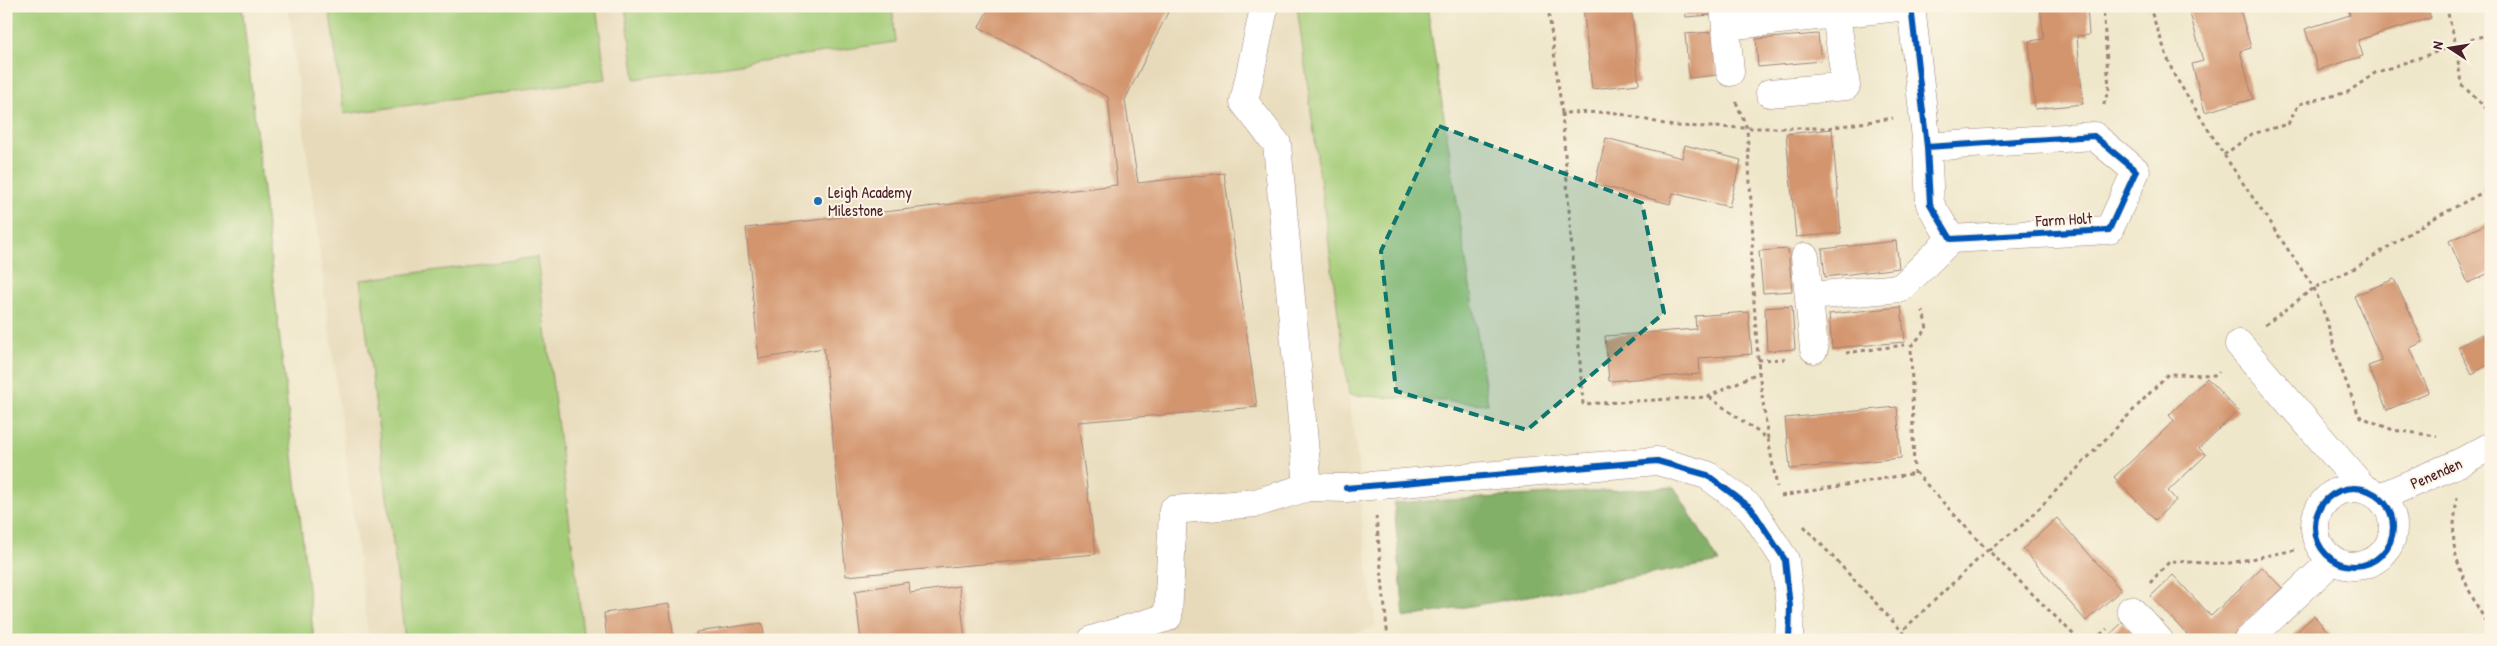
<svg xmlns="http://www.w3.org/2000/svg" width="2497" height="646" font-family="'Patrick Hand',sans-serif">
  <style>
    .built { fill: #e7daba }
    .green { fill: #a4cc78; stroke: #777652 }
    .forest { fill: #83b068; stroke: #66684a }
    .building { fill: #d3956e }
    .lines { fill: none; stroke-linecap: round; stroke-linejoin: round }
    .minor-casing { stroke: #9c837a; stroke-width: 29 }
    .path { stroke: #9c837a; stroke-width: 3; stroke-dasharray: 4 4; stroke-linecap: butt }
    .minor { stroke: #fff; stroke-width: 28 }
    .cycleway-casing { stroke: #fcf5e5; stroke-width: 9 }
    .cycleway { stroke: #0057b8; stroke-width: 6 }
    .marked { fill: #0f766e; fill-opacity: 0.2; stroke: #0f766e; stroke-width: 4; stroke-dasharray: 10 6; stroke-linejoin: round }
    .poi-dot { fill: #1f6fb2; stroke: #fcf5e5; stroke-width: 2 }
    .labels { text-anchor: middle; stroke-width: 4; stroke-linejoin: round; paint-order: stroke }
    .poi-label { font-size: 16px; fill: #4a1f2b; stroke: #fcf5e5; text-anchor: start }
    .street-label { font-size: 16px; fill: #4a1f2b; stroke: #fcf5e5 }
  </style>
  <rect width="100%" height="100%" fill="#fcf5e5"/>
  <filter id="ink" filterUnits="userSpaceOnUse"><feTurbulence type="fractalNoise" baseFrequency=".02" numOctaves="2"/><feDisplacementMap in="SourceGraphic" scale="10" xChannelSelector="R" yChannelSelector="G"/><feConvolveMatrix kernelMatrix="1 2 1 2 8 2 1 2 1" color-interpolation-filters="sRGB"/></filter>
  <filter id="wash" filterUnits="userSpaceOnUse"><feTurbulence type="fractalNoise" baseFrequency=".0096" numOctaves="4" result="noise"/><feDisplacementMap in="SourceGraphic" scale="20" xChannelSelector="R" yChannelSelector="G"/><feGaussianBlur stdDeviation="1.12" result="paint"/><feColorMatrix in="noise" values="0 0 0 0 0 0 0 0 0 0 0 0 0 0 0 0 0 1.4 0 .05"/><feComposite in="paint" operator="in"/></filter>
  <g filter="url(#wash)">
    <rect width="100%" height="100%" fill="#efe7ca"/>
    <!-- built -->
    <path class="built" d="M288,6h1009l61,457 3,52 15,112 -44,13h-963z"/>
    <!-- green -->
    <path class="green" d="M6,6h236l72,634h-308z
      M329,6h267l10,73 -262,35z
      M625,6h267l4,36 -261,37z
      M1297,6h130l61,398 -139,-9z
      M537,257l47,383h-179l-45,-360z"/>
    <!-- forest -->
    <path class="forest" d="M1674,487l45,75 -315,56 -10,-115z"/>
    <g id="blocks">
      <!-- building -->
      <path class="building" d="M990,6h181l-46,94 13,83 86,-10 33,234 -179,15 18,132 -250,22 -22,-228 -65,11 -13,-131 371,-43 -9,-88 -129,-70z
        M1583,6h48l8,78 -47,5z
        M1685,6h27v9l-26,2z
        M2040,6h47l2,29 -12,1 6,68 -48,5 -6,-68 15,-2z
        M2188,6h51l12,42 -11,3 13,48 -48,13 -13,-48 11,-3z
        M2348,6h79l4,12 -73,22 5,16 -45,14 -13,-41 45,-14z
        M1713,32l4,43 -28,3 -4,-44z
        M1818,34l3,27 -63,6 -2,-28z
        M1832,129l9,104 -45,4 -10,-103z
        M1606,138l76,20 3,-13 56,15 -12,47 -56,-14 -3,11 -75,-20z
        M2491,222v50l-23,11 -19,-42z
        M1896,241l3,27 -74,9 -3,-28z
        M1788,249l4,42 -29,2 -4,-42z
        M2394,279l29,63 -13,6 19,44 -42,18 -19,-44 14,-5 -28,-65z
        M1792,306l3,43 -28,2 -2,-43z
        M1901,307l4,35 -73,6 -3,-34z
        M1748,312l4,42 -53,4 1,16 -91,7 -4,-45 91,-7 -1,-13z
        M2482,334l9,15v14l-19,11 -14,-27z
        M2207,378l31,33 -39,37 7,7 -38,36 8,9 -21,20 -41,-43 60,-56 -5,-6z
        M1897,407l4,51 -111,11 -5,-51z
        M2057,518l64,72 -35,31 -63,-72z
        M2262,567l20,21 -54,52h-36l-41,-44 22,-21 38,41z
        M909,582l1,11 49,-7 6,53 -104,1 -6,-49z
        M669,604l5,36h-67l-3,-27z
        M2314,616l20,22 -47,2z
        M2123,622l16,18h-35z
        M762,623l3,17h-68l-1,-8z"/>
    </g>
  </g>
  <g filter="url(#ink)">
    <use href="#blocks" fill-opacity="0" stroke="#9c837a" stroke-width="1"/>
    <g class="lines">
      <!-- minor casing -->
      <g class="minor-casing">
        <path id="minor" d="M1262,6l1,7 -19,89 33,42 31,343
          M1724,6l6,66
          M1911,6l16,141 3,57 21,35 158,-9 27,-59 -42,-35 -167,11
          M1726,26l182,-20
          M1770,93l76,-7 -10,-72
          M1805,257l9,92
          M1810,296l91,-8 50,-49
          M2239,344l126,146
          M2315 527a39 39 0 1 1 78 0a39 39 0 1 1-78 0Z
          M2380,497l81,-35 30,-16
          M2131,610l28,30
          M1092,640l76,-23 5,-107 83,-7 52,-16 38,1 311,-27 50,14 44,33 34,52 5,47 -1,33
          M2248,640l85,-80"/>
      </g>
      <!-- path -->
      <path class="path" d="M1548,6l14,107 50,-1 61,14 74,2h81l65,-10
        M2103,6l6,82 -6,19
        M2149,6l24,67 51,82 90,133 12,30 12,42 21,56 34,14 44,6
        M2446,6l10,39 5,39 30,29
        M1736,102l11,26 6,111 -2,21 8,112 9,67
        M1562,113l21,291 125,-7 51,-25
        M2224,155l28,-21 36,-10 11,-20 49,-12 27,-19 116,-40
        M2265,325l49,-37 43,-21 70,-45 64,-34
        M1846,353l58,-8
        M1758,360l27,-1
        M1709,397l59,42 9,48
        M1914,474l-3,-128 16,-17 -4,-18
        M1781,496l135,-23 72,78
        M2457,497c-2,18 -6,41 -1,58 4,19 23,58 35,73
        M1376,516l12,124
        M1804,526l97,104
        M2150,583l20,-22 55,3 70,-14
        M1911,640l-9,-9 86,-81
        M2079,640l-91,-90 37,-27 143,-149 49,1 2,-3
        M2094,640l13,-11"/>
      <!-- minor -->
      <use href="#minor" class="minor"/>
      <!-- cycleway casing -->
      <g class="cycleway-casing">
        <path id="cycleway" d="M1911,6l16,141 3,57 21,35 158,-9 27,-59 -42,-35 -167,11
          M1346,488l311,-27 50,14 44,33 34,52 5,47 -1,33
          M2315 527a39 39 0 1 1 78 0a39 39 0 1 1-78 0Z"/>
      </g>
      <!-- cycleway -->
      <use href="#cycleway" class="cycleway"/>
    </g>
  </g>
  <!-- marked area -->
  <path class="marked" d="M1439,126l203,77 22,110 -137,117 -131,-39 -15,-140z"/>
  <!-- markers -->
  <circle class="poi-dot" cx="818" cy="201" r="5"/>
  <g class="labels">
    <!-- poi labels -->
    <g class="poi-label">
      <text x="828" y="198">Leigh Academy<tspan x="828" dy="18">Milestone</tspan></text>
    </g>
    <!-- street labels -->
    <g class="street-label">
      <text transform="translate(2064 219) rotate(-3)" y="6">Farm Holt</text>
      <text transform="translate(2436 473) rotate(-24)" y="6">Penenden</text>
    </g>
  </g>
  <!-- margin -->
  <rect width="2497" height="646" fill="none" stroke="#fcf5e5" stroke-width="25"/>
  <!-- north arrow -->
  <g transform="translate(2450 48) rotate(282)" stroke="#fcf5e5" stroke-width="4" paint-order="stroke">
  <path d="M0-4L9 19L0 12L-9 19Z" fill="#4a1f2b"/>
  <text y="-8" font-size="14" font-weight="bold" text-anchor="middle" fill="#4a1f2b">N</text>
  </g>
</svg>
